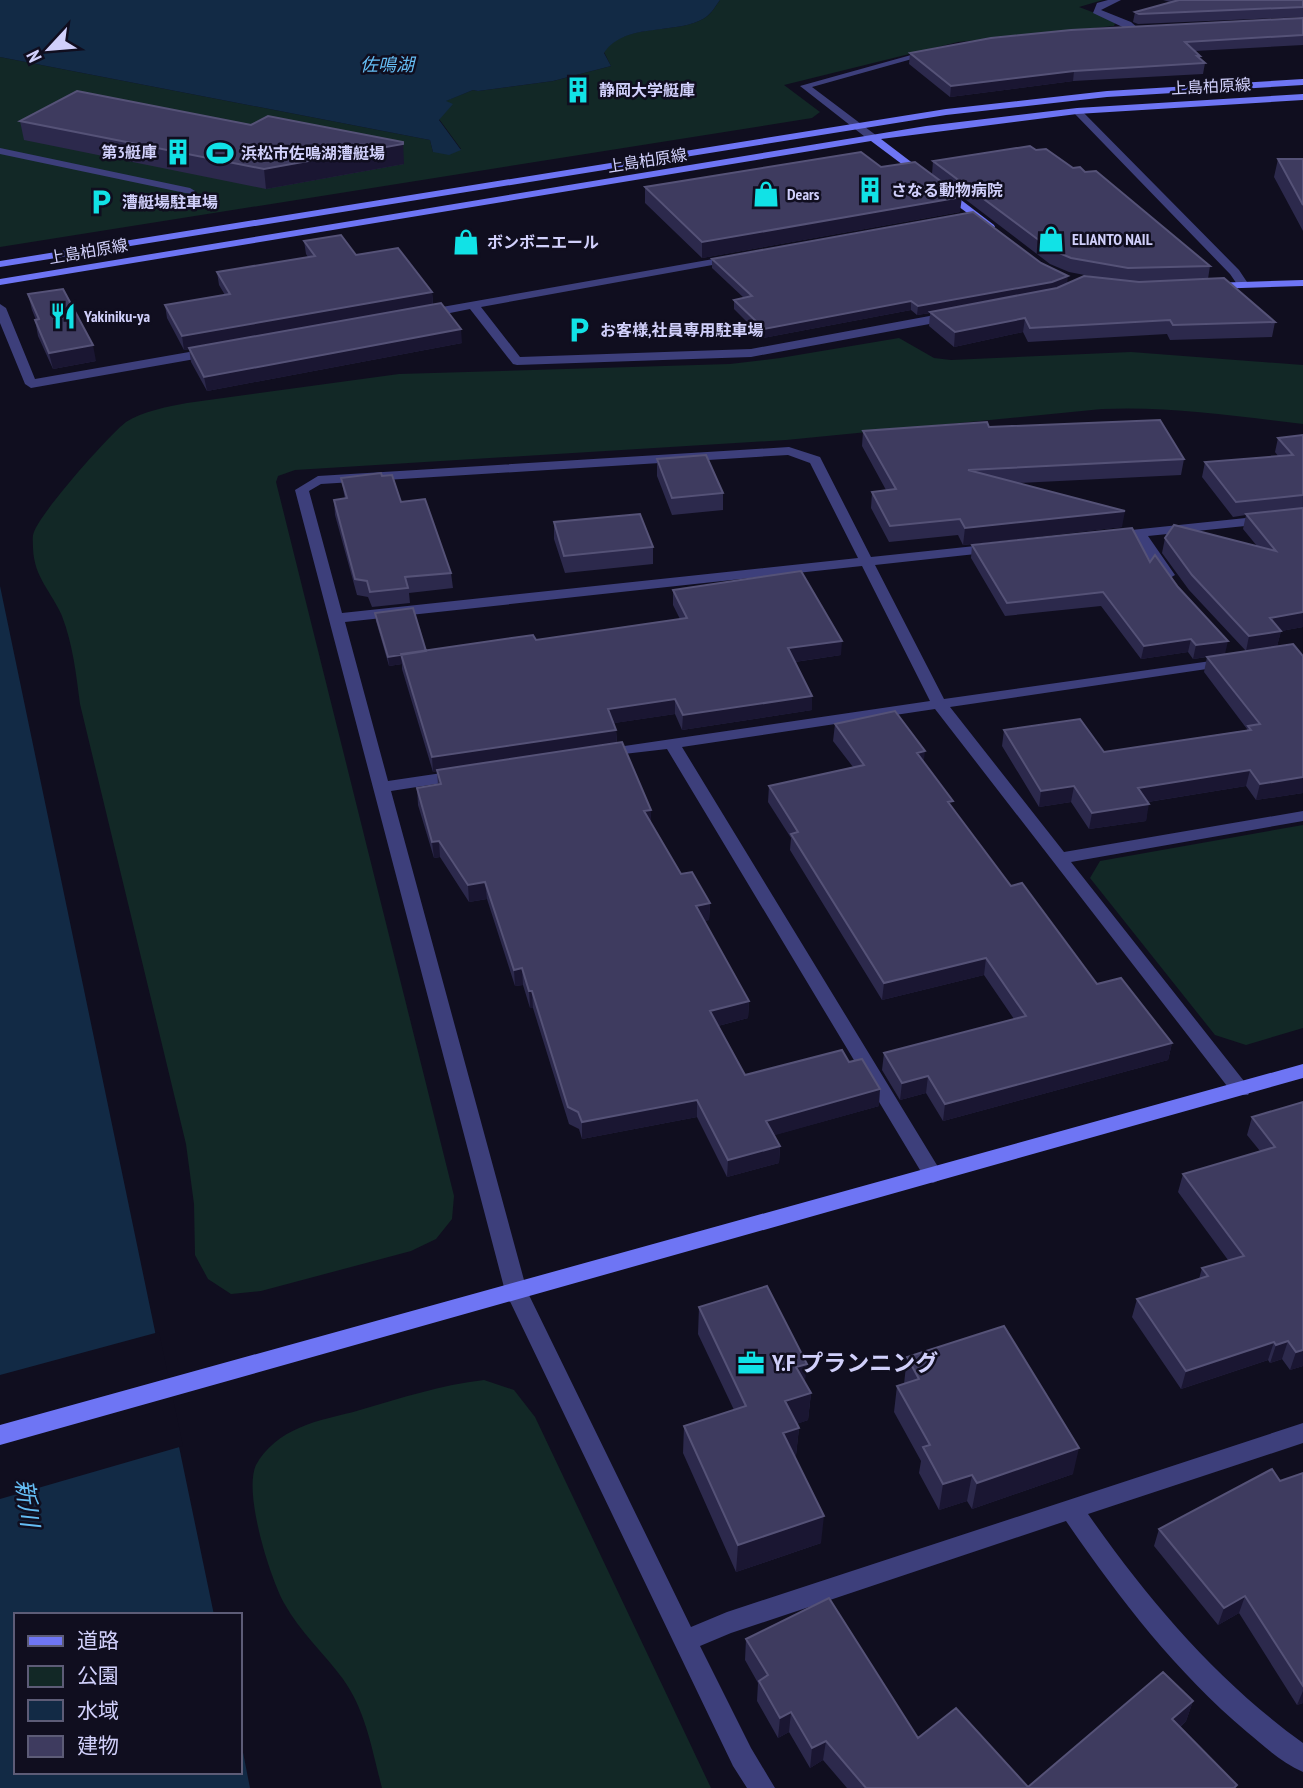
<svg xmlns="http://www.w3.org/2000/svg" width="1303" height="1788" font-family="'PT Sans Narrow','Noto Sans JP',sans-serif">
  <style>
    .green { fill: #122826 }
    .water { fill: #122a45 }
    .pier { fill: #100e1f }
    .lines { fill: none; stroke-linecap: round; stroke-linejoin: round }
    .lane { fill: #3d3f7b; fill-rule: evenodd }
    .street { fill: #3d3f7b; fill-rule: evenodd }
    .secondary { fill: #6e75f4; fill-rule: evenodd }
    .wall { fill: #2c294c }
    .shaded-wall { fill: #1a1632 }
    .building { fill: #3e3b5f; stroke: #555277; stroke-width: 2 }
    .labels { text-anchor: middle; stroke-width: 5; stroke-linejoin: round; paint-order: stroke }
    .far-street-label { font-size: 16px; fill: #d1d0fb; stroke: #100e1f }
    .far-poi-label { font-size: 16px; font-weight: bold; fill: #d1d0fb; stroke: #100e1f; text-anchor: start }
    .far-water-label { font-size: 18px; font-style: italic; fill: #65bdf4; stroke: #100e1f }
    .near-poi-label { font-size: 23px; font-weight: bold; fill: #d1d0fb; stroke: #100e1f; text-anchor: start }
    .near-water-label { font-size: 24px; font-style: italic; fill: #65bdf4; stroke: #100e1f }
  </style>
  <rect width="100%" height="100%" fill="#100e1f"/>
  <!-- green -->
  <path class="green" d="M720,0h383l-24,7 37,14 -2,5 -156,16 -174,43 36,27 -8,6 -812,129v-190l430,83 3,12 28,-3 -22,-30 6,-18 28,-11 5,1 75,-10 58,-15 -7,-14c21,-31 73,-16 102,-35 6,-4 10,-12 14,-17z
    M899,338l35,20 17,2 180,-8 172,13v59c-67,-8 -133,-18 -201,-15l-316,31 -491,30 -17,6 -2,6 178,714 -2,23 -16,20 -25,12 -150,40 -30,3 -23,-15 -13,-24 -1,-51 -8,-60 -106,-440c-4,-31 -7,-59 -18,-88 -10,-24 -28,-38 -29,-68 0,-5 -1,-12 1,-16 7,-20 74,-96 92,-110 17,-11 41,-15 61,-19l212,-29 331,-10 50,-6z
    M1303,825v203l-57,17 -31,-10 -125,-157 10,-17z
    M484,1380l30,10 21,27 176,371h-329c-10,-38 -16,-77 -39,-109 -19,-26 -43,-47 -59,-76 -14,-26 -41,-110 -28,-138 9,-17 26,-30 43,-37 19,-9 41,-12 61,-18 41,-12 81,-25 124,-30z"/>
  <!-- water -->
  <path class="water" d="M0,0h720c-4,5 -8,13 -14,17 -28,19 -81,4 -102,36l7,13 -58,15 -75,10 -5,-1 -27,11 7,3 -14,16 22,30 -12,5 -16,-3 -3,-12 -430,-83z
    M0,586l214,1029h-198v157h224v-35l10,51h-250z"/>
  <!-- pier -->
  <path class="pier" d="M159,1332l24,114 -183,53v-124z"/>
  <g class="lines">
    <!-- lane -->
    <path class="lane" d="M0,148l190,40 5,3 -5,3 -190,-40z"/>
    <!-- street -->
    <path class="street" d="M1108,0h13l-20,10 30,12 8,7 -2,2h-6l-38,-18 4,-10z
      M929,50l8,2 -125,35 65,49v4h-8l-69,-54z
      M1074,109h6l159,161 10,15 -2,2h-8l-9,-13 -156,-161z
      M736,255l4,1v4l-259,47 39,50 231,-8 200,-37 6,4 -6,4 -200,37 -234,8 -4,-1 -43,-55 -45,9 -6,-4 6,-4z
      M0,304l6,4 29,71 177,-31 6,4 -6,4 -181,32 -6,-4 -25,-61z
      M789,447l31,10 51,100 123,-13 7,4 -7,4 -119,13 69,134 288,-41 3,3 -8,5 -277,41 114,145 239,-41v10l-232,41 180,228 -3,5h-14l-299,-386 -253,38 261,428 -3,5 -7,3 -7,-3 -259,-431 -69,8 -2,-3 2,-3 6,-2 326,-48 -68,-135 -517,56 43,159 74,-11 8,5 -8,5 -71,11 136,500 164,336 36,-15 576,-189v20l-215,71c61,87 129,167 215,229v29c-21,-9 -39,-26 -56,-40 -72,-61 -128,-134 -181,-211l-335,112 -31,13 51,102 24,40h-28l-14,-22 -228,-475 -210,-801 23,-14zM788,455l22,8 48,95 -516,55 -33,-122 12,-7z
      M1303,512v8l-155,16 27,39 -7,4 -5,-1 -29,-40 -22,2 -7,-4 7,-4z"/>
    <!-- secondary -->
    <path class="secondary" d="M1303,79v6l-196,12 -161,18 -946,152v-6l946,-152 161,-18z
      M1303,94v6l-226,14 -196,25 113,86 1,2 -5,3 -119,-89 -871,144v-6l926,-153 151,-18z
      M1303,280v6l-92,3 -6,-3 6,-3z
      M1303,1064v14l-1303,367v-20z"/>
  </g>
  <!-- wall -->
  <path class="wall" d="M1163,0h140v17l-165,7 -5,-2 2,-10 35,-10z
    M1303,18v27l-108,6 5,5v2l5,5 -2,11 -130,7 -123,16 -41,-33 1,-11z
    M20,121l384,43 -138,25 -242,-49z
    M1278,159h25v72l-29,-54z
    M933,161l277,105 -2,13 67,43 -3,15 -102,3 -3,-6 -139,8 -5,-10 -69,15 -25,-21 1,-13 -13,2 -6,-5 -148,28 -29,-29v-9l10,-2 -32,-30v-9l355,25 33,-6 -31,-6 -19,-8 -118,-90z
    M645,187l315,25 -258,46 -57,-55z
    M304,241l52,14 76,37 1,12 29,39 -255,48 -16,-29 -2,-13 -5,1 -17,-32 -2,-13 60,-10 -6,-10 -2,-13 91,-15 -2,-3z
    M28,294l68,67 -43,8 -15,-33 -3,-16h1l-4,-10z
    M989,427l195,32 -3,16 -162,8 103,44 -159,18 -5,-10 -69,7 -18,-34 1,-16 14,-2 -24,-44 1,-15z
    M1303,435v192l-22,4 -4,15 26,10v137l-47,7 -10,-14 -98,16 -2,19 -57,8 -18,-27 -32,5 -37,-61 2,-16 100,22 143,-22v-1l-43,-57 3,-15 -14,2 -5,-7 -47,7 -40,-53 -96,10 -34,-58 1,-13 178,17 75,92 21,-3 -57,-61 -27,-37 3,-15 92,8 -14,-17 3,-14 -13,2 -31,-40 3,-15 73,-6 -3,-4 3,-14z
    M657,459l66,34v17l-51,5 -15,-39z
    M382,476l69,97 2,15 -44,5 1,10 -38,4 -4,-10 -11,-2 -22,-80 -1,-15 11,-1 -4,-21z
    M554,522l99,25v17l-88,9 -11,-34z
    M673,590l168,65 -46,7 17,34v14l-130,20 -7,-16 -61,9 2,7 1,13 34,81 30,50 29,29 -1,17 -5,1 45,80 -1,17 -30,8 27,49 104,-13 30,44 -105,29 6,11 -1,17 -52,14 -30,-60 -115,22 -3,-10 -10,-5 -36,-116h-3l-7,-23 -8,1 -28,-87 -18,3 -29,-45 -6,1 -16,-53 -1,-17 21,-3 -1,-14 -4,1 -31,-103v-5l-13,2 -13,-45 -1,-8 51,38 110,-11 144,-21 -7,-14z
    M835,724l89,38 28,46 59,78 86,98 75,59 -4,17 -225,61 -17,-28 -26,7 -18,-30 2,-17 130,-34 -30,-44 -102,25 -92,-150 1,-12 -23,-36 1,-16 84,-19 -20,-26z
    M1303,1102v264l-13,4 -8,-11 -12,4 -2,-3 -87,29 -49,-72 5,-18 62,-20 3,-11 26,-8 -50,-68 5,-18 77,-23 -13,-16 5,-18z
    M699,1307l106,76 6,10 -3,27 -12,4 3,4 -3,27 -2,1 27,87 -85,29 -53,-119 1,-27 50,-16 -36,-76z
    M907,1357l166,117 -101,35 -5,-8 -28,9 -20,-37 2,-12 -27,-49 3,-26 7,-2z
    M1303,1473v230l-6,2 -58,-92 -21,12 -64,-79 5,-17z
    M746,1639l172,99 110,49 165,-86 -7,20 -6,6 56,61h-389l-24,-28 -13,8 -21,-36 -11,6 -21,-37 1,-18 -13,-23z"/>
  <!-- shaded-wall -->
  <path class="shaded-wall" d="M1074,71l-1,10 -123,16 1,-11z
    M403,142l1,22 -138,25 -2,-20z
    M962,197l-2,15 -258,46v-16z
    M1068,276l-1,9 -16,5 -121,22v1l-13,2 1,-9z
    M432,292l1,14 -249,44 -2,-14z
    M911,301v9l-148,28 1,-9z
    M1025,318l-2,14 -69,15 1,-15z
    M461,329l1,14 -255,48 -3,-14z
    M93,345l3,16 -43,8 -4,-16z
    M1125,511l-3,16 -159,18 2,-17z
    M1303,612v15l-33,6 11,-2 -4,15 -31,5 3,-15 21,-18z
    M1191,639l-3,13 -47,7 3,-13z
    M842,641l-1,14 -54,8 1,-15z
    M1228,641l-3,13 -32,5 3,-14z
    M401,655l1,9 -13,2 -1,-9z
    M812,696v14l-130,20 1,-15z
    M675,699v15l-67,10v-15z
    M616,730l1,15 -184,27 -1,-15z
    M925,751l-2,17 -6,-15z
    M1250,770l-4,16 -111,18 3,-16z
    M1303,777v16l-47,7 4,-16z
    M1074,786l-3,16 -32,5 2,-16z
    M1149,804l-3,17 -57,8 3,-16z
    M651,810v16l-7,-15z
    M439,841l1,16 -6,1 -2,-16z
    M485,882l2,17 -18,3 -1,-17z
    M710,903l-1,17 -13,3v-17z
    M986,958l-2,17 -102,25 2,-17z
    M522,968l1,17 -8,1 -1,-16z
    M529,991h3l1,17h-3z
    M749,1001l-1,17 -38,10v-17z
    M1172,1043l-4,17 -225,61 2,-17z
    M928,1076l-2,17 -26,7 2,-17z
    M880,1089l-1,17 -114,32 1,-17z
    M697,1100v17l-115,22v-17z
    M780,1146l-1,17 -52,14 1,-17z
    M1288,1341l-6,18 -12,4 6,-18z
    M1274,1342l-6,18 -87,29 5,-18z
    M1303,1350v16l-13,4 6,-18z
    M807,1364l-3,27 -8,-24z
    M811,1393l-3,27 -25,9 2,-28z
    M799,1428l-3,27 -15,5 2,-27z
    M1079,1448l-6,26 -101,35 5,-26z
    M972,1475l-5,26 -28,9 4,-26z
    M824,1516l-3,27 -85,29 2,-27z
    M1245,1596l-6,17 -21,12 6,-17z
    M1303,1691v12l-6,2z
    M1193,1701l-7,20 -21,18 7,-20z
    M791,1712l-2,20 -11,6 2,-20z
    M826,1741l-3,19 -13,8 2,-20z"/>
  <!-- building -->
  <path class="building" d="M1179,0h124v7l-164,7 -4,-2z
    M1303,18v17l-118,7 15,14h-3l8,7 -131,8 -123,15 -41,-33 81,-15 80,-8z
    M77,91l174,34 17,-9 135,26v2l-139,25 -244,-48z
    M1030,146l6,4 10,-1 27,19 7,-1 5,5 11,-1 114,95 -82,2 -57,-10 -19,-8 -119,-89z
    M861,152l20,15 34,-5 47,35 -260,45 -57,-55z
    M1278,159h25v46z
    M973,212l68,51 27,13 -16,6 -134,24 -7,-5 -147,28 -30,-29 18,-4 -40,-37z
    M341,235l15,20 42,-7 34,44 -250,44 -17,-31 65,-11 -13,-22 98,-16 -11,-15z
    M1084,276l55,6 85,-4 51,44 -102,3 -3,-5 -140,8 -5,-10 -70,14 -25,-20 127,-24z
    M63,289l30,56 -44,8 -14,-33 4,-1 -11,-25z
    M441,303l20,26 -257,48 -15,-29z
    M1160,420l24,39 -216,11 157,41 -160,17 -5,-9 -70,7 -18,-34 24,-3 -33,-58 124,-9 2,5z
    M1303,435v60l-67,7 -31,-40 88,-7 -15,-17z
    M706,455l17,38 -51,5 -15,-39z
    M381,473l1,3 10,-1 9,27 24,-3 26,74 -46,4 3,11 -38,4 -3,-11 -12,-2 -21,-79 13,-2 -6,-20z
    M1303,508v104l-33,6 11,13 -32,5 -57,-61 -27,-37 9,-13 102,26 -30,-37z
    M640,514l13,33 -89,9 -10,-34z
    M1132,528l18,34 5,-7 23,32 50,54 -32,4 -5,-6 -47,7 -41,-54 -96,11 -35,-58z
    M801,571l41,70 -54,7 24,48 -129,19 -8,-16 -67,10 8,21 -184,27 -31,-103 132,-19 3,5 151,-22 -14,-28z
    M413,608l13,43 -38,6 -13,-44z
    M1293,644l10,12v121l-43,7 -10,-14 -112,18 11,16 -57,9 -18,-27 -33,5 -37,-61 76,-11 24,33 147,-22 -3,-4 12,-2 -53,-67z
    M895,711l30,40 -8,2 36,48 -5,1 63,84 11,-3 75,101 24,-6 51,65 -227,61 -17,-28 -26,7 -18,-30 142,-37 -40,-58 -102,25 -93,-149 7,-2 -29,-46 95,-21 -29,-41z
    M622,742l29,68 -7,1 37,63 11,-2 18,31 -14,3 53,95 -39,10 35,64 97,-25 7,12 13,-3 18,30 -114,32 14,25 -52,14 -31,-60 -115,22 -4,-10 -10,-5 -36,-116h-3l-7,-23 -8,2 -29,-88 -17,3 -29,-44 -7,1 -15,-54 24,-4 -4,-14z
    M1303,1102v248l-7,2 -8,-11 -12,4 -2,-3 -88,29 -49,-72 71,-23 -6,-8 42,-12 -61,-82 92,-27 -23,-30z
    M767,1286l40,78 -11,3 15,26 -26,8 14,27 -16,5 41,83 -86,29 -54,-119 62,-20 -47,-99z
    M1004,1326l75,122 -102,35 -5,-8 -29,9 -20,-37 7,-2 -33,-59 22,-7 -12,-22z
    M1272,1469l8,12 23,-8v213l-58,-90 -21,12 -65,-79z
    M829,1598l89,140 38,-30 72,79 135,-115 30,29 -21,18 65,66 -3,3h-368l-40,-47 -14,7 -21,-36 -11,6 -21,-37 9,-6 -22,-36z"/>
  <!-- icons -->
  <defs>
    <g id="building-bare" transform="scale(2.1)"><path d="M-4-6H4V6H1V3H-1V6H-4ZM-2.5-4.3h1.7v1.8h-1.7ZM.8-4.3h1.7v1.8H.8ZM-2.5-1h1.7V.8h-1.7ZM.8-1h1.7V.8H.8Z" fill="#11e2e6" stroke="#100e1f" stroke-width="2.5" paint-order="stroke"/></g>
    <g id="stadium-bare" transform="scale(2.1)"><path d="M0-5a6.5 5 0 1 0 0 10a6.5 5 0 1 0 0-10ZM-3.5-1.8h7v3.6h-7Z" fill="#11e2e6" stroke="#100e1f" stroke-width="2.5" paint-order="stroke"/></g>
    <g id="shop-bare" transform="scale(2.1)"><path d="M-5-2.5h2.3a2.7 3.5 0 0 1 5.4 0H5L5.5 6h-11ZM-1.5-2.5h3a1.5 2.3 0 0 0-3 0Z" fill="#11e2e6" stroke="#100e1f" stroke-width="2.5" paint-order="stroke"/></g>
    <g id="parking-bare" transform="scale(2.1)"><path d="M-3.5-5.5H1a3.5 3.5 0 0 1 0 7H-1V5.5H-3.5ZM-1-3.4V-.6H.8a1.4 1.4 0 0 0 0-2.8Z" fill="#11e2e6" stroke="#100e1f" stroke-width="2.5" paint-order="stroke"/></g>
    <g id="restaurant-bare" transform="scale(2.1)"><path d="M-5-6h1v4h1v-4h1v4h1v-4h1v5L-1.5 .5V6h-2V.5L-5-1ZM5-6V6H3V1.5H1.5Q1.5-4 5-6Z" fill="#11e2e6" stroke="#100e1f" stroke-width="2.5" paint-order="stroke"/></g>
    <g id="office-bare" transform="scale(2.1)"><path d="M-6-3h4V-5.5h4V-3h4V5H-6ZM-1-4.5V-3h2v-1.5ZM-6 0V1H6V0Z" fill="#11e2e6" stroke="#100e1f" stroke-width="2.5" paint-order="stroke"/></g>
  </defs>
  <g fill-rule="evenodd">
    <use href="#building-bare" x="578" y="90"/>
    <use href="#building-bare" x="178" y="152"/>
    <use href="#stadium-bare" x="220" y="153"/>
    <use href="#building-bare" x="870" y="190"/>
    <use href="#shop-bare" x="766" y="194"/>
    <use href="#parking-bare" x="101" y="202"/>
    <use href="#shop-bare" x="1051" y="239"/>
    <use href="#shop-bare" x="466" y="242"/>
    <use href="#restaurant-bare" x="63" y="316"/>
    <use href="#parking-bare" x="579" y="330"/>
    <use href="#office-bare" x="751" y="1363"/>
  </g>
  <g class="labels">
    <!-- far-street labels -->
    <g class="far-street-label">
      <text transform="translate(1211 86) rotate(-3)" y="6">上島柏原線</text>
      <text transform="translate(647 160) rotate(-9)" y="6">上島柏原線</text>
      <text transform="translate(88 251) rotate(-10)" y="6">上島柏原線</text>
    </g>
    <!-- far-poi labels -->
    <g class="far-poi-label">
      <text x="599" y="96">静岡大学艇庫</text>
      <text x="157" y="158" text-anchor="end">第3艇庫</text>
      <text x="241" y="159">浜松市佐鳴湖漕艇場</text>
      <text x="891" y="196">さなる動物病院</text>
      <text x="787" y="200">Dears</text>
      <text x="122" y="208">漕艇場駐車場</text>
      <text x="1072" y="245">ELIANTO NAIL</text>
      <text x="487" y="248">ボンボニエール</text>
      <text x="84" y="322">Yakiniku-ya</text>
      <text x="600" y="336">お客様,社員専用駐車場</text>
    </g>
    <!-- far-water labels -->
    <g class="far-water-label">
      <text x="387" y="71">佐鳴湖</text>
    </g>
    <!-- near-poi labels -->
    <g class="near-poi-label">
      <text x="772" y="1371">Y.F プランニング</text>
    </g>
    <!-- near-water labels -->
    <g class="near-water-label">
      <text transform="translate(27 1503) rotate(82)" y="8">新川</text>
    </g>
  </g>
  <!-- legend -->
  <rect x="14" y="1613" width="228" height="161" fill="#100e1f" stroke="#5d5c77" stroke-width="2"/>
  <rect x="28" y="1636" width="35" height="10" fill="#6e75f4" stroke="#5d5c77" stroke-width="2"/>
  <text x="77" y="1648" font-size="21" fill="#d1d0fb">道路</text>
  <rect x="28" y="1666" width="35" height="21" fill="#122826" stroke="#5d5c77" stroke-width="2"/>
  <text x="77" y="1683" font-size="21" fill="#d1d0fb">公園</text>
  <rect x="28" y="1700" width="35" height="21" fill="#122a45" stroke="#5d5c77" stroke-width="2"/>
  <text x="77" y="1718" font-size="21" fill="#d1d0fb">水域</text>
  <rect x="28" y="1736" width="35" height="21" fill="#3e3b5f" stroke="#5d5c77" stroke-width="2"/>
  <text x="77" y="1753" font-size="21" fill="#d1d0fb">建物</text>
  <!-- north arrow -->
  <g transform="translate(49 49) rotate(244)" stroke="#100e1f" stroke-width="5" paint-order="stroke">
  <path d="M0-5L12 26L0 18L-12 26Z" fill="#d1d0fb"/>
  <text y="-10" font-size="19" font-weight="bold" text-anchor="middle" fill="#d1d0fb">N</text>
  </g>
</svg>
